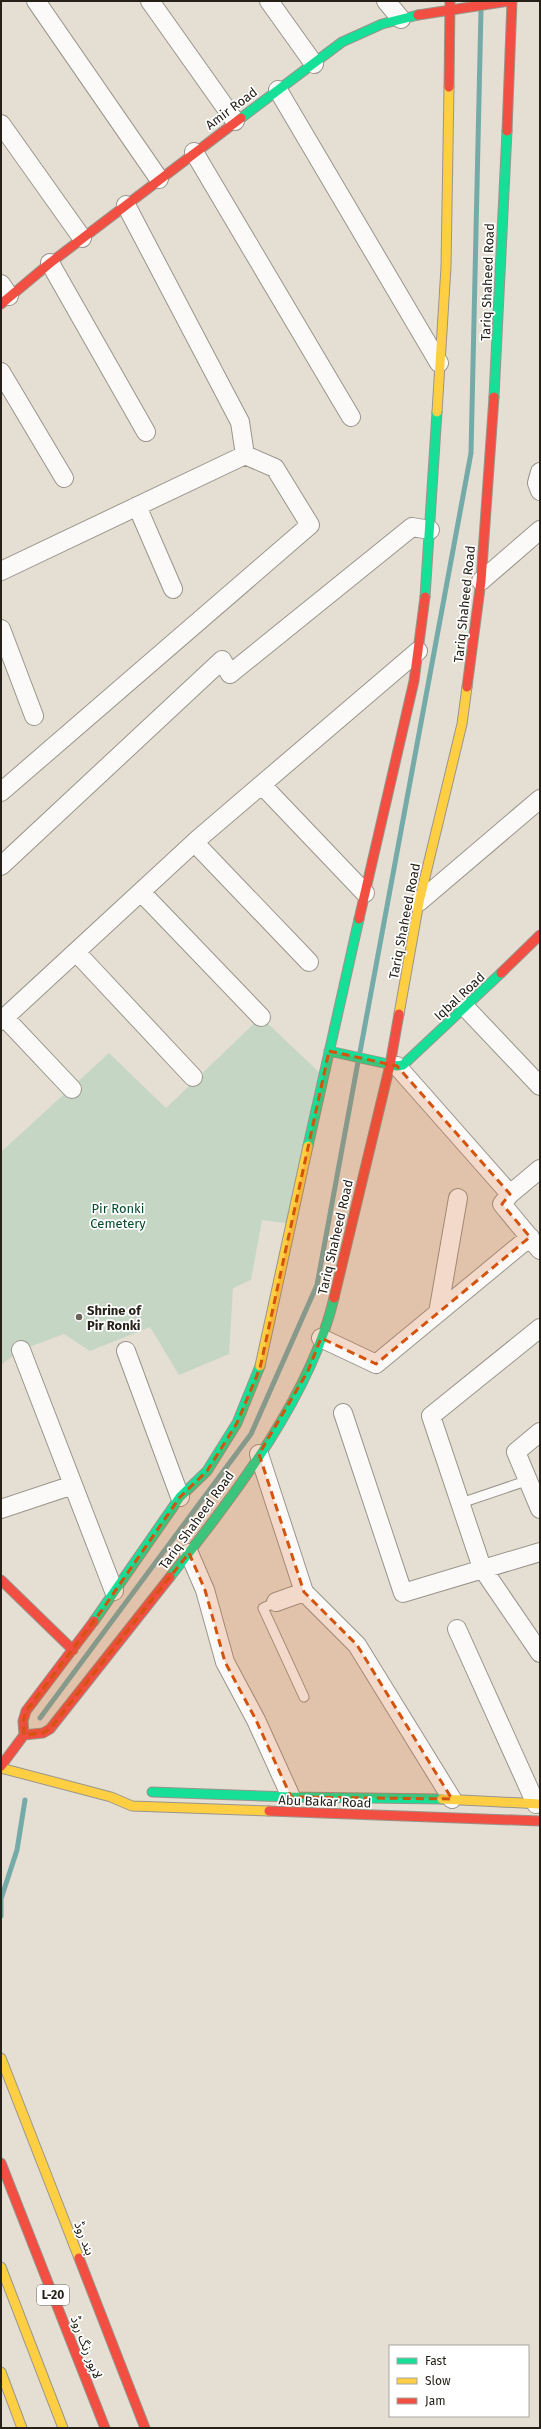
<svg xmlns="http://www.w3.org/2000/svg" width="541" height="2429" font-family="'Fira Sans','Noto Sans Arabic',sans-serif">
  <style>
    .green { fill: #c6d6c4 }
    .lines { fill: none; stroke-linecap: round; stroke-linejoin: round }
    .stream { stroke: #74aba9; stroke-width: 5 }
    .lane-casing { stroke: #9a958c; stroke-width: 11 }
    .street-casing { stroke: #9a958c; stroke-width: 20 }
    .fast-casing { stroke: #9a958c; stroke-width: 11 }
    .slow-casing { stroke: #9a958c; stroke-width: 11 }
    .jam-casing { stroke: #9a958c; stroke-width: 11 }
    .lane { stroke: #fbfaf8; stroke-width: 9 }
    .street { stroke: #fbfaf8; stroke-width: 18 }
    .fast { stroke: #16e098; stroke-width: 9 }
    .slow { stroke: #ffcf43; stroke-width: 9 }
    .jam { stroke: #f24e42; stroke-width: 9 }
    .marked { fill: #d4530d; fill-opacity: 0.2; stroke: #d4530d; stroke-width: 3; stroke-dasharray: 8 5; stroke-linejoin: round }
    .poi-dot { fill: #68645a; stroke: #fff; stroke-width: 1.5 }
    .labels { text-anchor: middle; stroke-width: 3.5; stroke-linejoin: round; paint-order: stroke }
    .shield { fill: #fff; stroke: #66645e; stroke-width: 1 }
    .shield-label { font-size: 12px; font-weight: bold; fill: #252119 }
    .street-label { font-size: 13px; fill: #252119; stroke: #fff }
    .park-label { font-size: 13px; fill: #034b2a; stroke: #fff }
    .poi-label { font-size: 13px; font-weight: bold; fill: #252119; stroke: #fff; text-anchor: start }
  </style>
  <rect width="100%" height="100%" fill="#e5dfd3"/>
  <!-- green -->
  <path class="green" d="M261,1017l62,59 -31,148 -30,-4 -11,60 -18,8 -4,66 -50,21 -29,-48 -60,24 -26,-17 -43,16 -20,15v-213l108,-99 57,55z"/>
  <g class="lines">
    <!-- stream -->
    <path class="stream" d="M360,1052l111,-599 10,-443
      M40,1718l211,-284 66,-149 41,-223
      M1,1916v-17l16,-49 8,-50"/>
    <!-- lane casing -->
    <g class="lane-casing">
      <path id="lane" d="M461,1503l68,-23
        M276,1602l-13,6 41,89"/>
    </g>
    <!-- street casing -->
    <g class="street-casing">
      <path id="street" d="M36,1l123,178
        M150,1l85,120
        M269,1l45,63
        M386,1l15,18
        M278,90l161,273
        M1,124l81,114
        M194,152l157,265
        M126,205l114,217 5,33
        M50,263l96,169
        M1,284l8,12
        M1,372l63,106
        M540,472l-3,11 3,8
        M137,506l36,83
        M1,571l244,-116 30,13 35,57 -309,267
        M481,581l59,-51
        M1,629l33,87
        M262,785l103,108
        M195,843l114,119
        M1,866l221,-206 8,14 182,-147 18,3
        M141,892l120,125
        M419,902l121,-103
        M76,952l117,125
        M466,1008l74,78
        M5,1018l67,71
        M1,1021l197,-182 220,-188
        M397,1066l113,128
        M540,1169l-30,25 -8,10 38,46
        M438,1313l20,-115
        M540,1328l-109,88 51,152 58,85
        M321,1338l55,26 154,-127
        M21,1350l93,241
        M126,1351l54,146
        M343,1413l60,180 137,-41
        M540,1432l-24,20 24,57
        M259,1454l45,138
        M1,1509l72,-24
        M189,1553l16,37 20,72 31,58 35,77
        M276,1602l28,-10 53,53 95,154
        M457,1629l79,175"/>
    </g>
    <!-- fast casing -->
    <g class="fast-casing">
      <path id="fast" d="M241,118l101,-76 40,-18 36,-9
        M494,397l13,-266
        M425,597l12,-185
        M329,1051l68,15 6,-1 98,-92
        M308,1146l51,-227
        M170,1577c63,-81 140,-178 164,-279
        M94,1621l86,-124 27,-26 30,-48 23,-57
        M152,1792l139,5 151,2"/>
    </g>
    <!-- slow casing -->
    <g class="slow-casing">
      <path id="slow" d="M437,412l9,-145 3,-180
        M399,1014l20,-112 43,-178 5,-37
        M260,1366l48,-220
        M1,1768l110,29 21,9 137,5
        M442,1799l98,5
        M1,2058l78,200
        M1,2267l62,161
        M1,2372l21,56"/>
    </g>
    <!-- jam casing -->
    <g class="jam-casing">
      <path id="jam" d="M418,15l91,-14
        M449,87l1,-86
        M507,131l5,-130
        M1,304l49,-41 191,-145
        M467,687l14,-106 13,-184
        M359,919l55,-238 11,-84
        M501,973l39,-38
        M334,1298l56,-233 9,-51
        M1,1580l72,70
        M24,1735l19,-2 7,-4 120,-152
        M1,1766l23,-31 -1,-14 3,-10 68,-90
        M269,1811l271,10
        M1,2163l104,265
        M79,2258l66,170"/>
    </g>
    <!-- lane -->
    <use href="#lane" class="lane"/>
    <!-- street -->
    <use href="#street" class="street"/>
    <!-- fast -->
    <use href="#fast" class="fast"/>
    <!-- slow -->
    <use href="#slow" class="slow"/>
    <!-- jam -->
    <use href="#jam" class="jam"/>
  </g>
  <!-- marked area -->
  <path class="marked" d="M329,1051l68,15 113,128 -8,10 28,33 -154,127 -55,-26 -13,33 -49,83 45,138 53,53 95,154 -161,-2 -35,-77 -31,-58 -20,-72 -16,-37 -139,176 -7,4 -19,2 -1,-14 3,-10 76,-101 78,-113 27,-26 30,-48 23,-55z"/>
  <!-- markers -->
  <circle class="poi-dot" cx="79" cy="1317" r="4"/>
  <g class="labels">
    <!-- shield labels -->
    <rect class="shield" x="37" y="2285" width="32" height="20" rx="3"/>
    <g class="shield-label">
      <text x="53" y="2299">L-20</text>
    </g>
    <!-- street labels -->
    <g class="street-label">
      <text transform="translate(231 108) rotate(-37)" y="5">Amir Road</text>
      <text transform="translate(487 282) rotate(-88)" y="5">Tariq Shaheed Road</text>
      <text transform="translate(464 604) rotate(-84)" y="5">Tariq Shaheed Road</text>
      <text transform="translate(404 921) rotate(-79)" y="5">Tariq Shaheed Road</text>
      <text transform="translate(459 996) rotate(-43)" y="5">Iqbal Road</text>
      <text transform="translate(335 1237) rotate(-77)" y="5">Tariq Shaheed Road</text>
      <text transform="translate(196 1520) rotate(-54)" y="5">Tariq Shaheed Road</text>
      <text transform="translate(325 1801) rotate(2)" y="5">Abu Bakar Road</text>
      <text transform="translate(85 2238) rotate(69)" y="5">بند روڈ</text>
      <text transform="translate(87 2347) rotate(69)" y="5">لاہور رنگ روڈ</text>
    </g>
    <!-- park labels -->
    <g class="park-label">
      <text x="118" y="1213">Pir Ronki<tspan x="118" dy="15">Cemetery</tspan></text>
    </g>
    <!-- poi labels -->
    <g class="poi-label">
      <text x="87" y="1315">Shrine of<tspan x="87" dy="15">Pir Ronki</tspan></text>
    </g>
  </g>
  <!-- border -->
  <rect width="541" height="2429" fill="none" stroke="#252119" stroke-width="4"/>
  <!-- legend -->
  <rect x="389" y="2345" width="140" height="72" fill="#ffffff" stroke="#a8a6a3"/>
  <rect x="397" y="2358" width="20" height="6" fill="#16e098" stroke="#a8a6a3"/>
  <text x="425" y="2365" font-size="12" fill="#252119">Fast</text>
  <rect x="397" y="2378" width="20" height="6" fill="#ffcf43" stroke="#a8a6a3"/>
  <text x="425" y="2385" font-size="12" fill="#252119">Slow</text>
  <rect x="397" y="2398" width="20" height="6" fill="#f24e42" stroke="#a8a6a3"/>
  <text x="425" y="2405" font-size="12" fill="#252119">Jam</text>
</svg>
